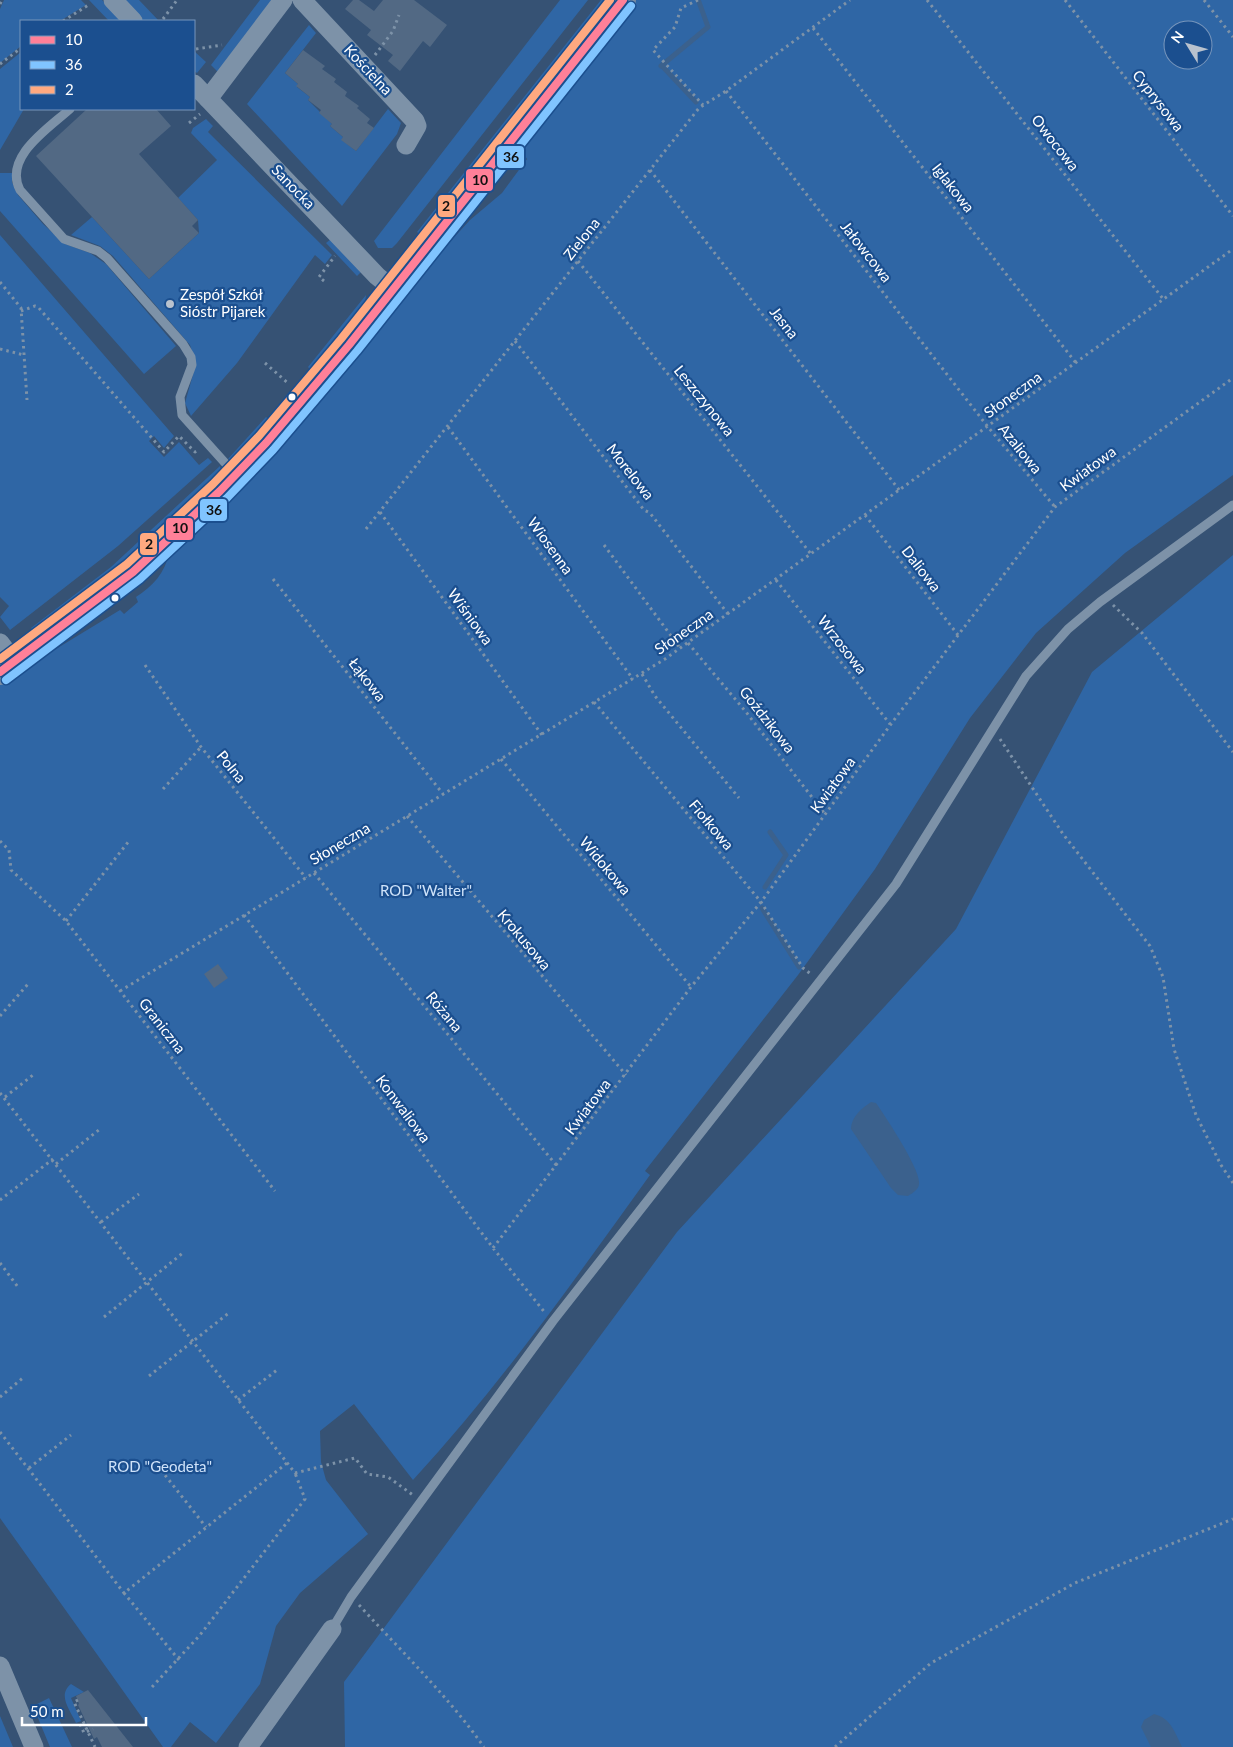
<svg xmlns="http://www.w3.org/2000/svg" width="1233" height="1747" font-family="Lato,sans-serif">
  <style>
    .green { fill: #2f66a5; fill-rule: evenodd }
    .water { fill: #3b618d }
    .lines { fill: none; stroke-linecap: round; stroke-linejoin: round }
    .stream { stroke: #3b618d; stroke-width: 5 }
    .building { fill: #526984 }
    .path { stroke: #7d92a8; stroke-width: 3; stroke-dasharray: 2.5 4; stroke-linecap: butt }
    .lane { stroke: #7d92a8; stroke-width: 9 }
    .street { stroke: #7d92a8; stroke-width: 19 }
    .secondary { stroke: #798da4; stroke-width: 26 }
    .bus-1-casing { stroke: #1b4f8f; stroke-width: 11 }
    .bus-2-casing { stroke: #1b4f8f; stroke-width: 11 }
    .bus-3-casing { stroke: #1b4f8f; stroke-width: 11 }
    .bus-1 { stroke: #ff8098; stroke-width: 8 }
    .bus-2 { stroke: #80c4ff; stroke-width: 8 }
    .bus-3 { stroke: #ffa980; stroke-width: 8 }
    .poi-dot { fill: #b9c2ce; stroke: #1b4f8f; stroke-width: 2 }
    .bus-dot { fill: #fff; stroke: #1b4f8f; stroke-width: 2 }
    .labels { text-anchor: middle; stroke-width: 4.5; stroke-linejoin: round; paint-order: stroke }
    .street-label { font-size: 15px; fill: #fff; stroke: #1b4f8f }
    .poi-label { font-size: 15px; fill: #fff; stroke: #1b4f8f; text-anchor: start }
    .park-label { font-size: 15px; fill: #cfe3fa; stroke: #1b4f8f }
    .line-badge { stroke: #1b4f8f; stroke-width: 2 }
    .pale-badge-label { font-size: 14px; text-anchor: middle; font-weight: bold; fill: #111 }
  </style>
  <rect width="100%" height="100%" fill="#365274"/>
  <!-- green -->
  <path class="green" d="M4,0h77l5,5 -26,16h-39v25l-21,17v-54z
    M89,0h13l21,21h-14z
    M123,0h16l20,21h-16z
    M260,0h14l-56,72 -7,-7z
    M560,0h28l-191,243 -5,5h-14l-4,-7z
    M601,0h11l-188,237 -7,-5z
    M634,0h599v475l-108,78 -89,80 -66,85 -95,151 -77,106 -153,196 5,4c-75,104 -150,211 -237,305l-59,-76 -34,27 1,31 5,18 42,54 -68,59 -24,33 -16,58 -44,59 -26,-21 -19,25h-8l-163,-229v-835l120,-73 4,4 14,-12 -2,-5c17,-11 29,-24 33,-44l261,-296 5,1 35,-38 32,-27 25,-34 -5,-8 12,-25zM1173,30h30v30h-30z
    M309,25l7,8 -31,40 13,11 -1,3 13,10 -2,3 24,24 -2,2 13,11 -1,3 14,11 32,-42 13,14 -4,11 -55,72 -95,-102z
    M194,51l12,11 -9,11 -3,-2z
    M21,52v57h3l-24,41v-81z
    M206,119l7,7 -5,6 124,123 -7,9 -10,-9 -78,108 -46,53 -6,-13 11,-39 -6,-19 -77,-89 -13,-10 -29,-11 21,-18 57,62 50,-46 -1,-13 -20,-22 39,-38 -26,-27 2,-5z
    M0,173h12v9l6,13 25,29 22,20 25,9 16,11 70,82 -32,28 -144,-163z
    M0,235l174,201 -10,12 -10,-12 -5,5 15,16 15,-15 20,23 9,-7 4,4 -94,84 -108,84 -10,-13 9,-11 -9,-9z
    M331,239l30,33 -4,4 -31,-33z
    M366,295c-1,28 -37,56 -56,74l-2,-2z
    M266,417l2,2 -7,13 -29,28 -4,-1z
    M220,466l1,7 -53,55 -131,107 -6,-7 80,-61z
    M1233,555v1192h-888l-1,-65 333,-450 279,-303 136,-257z
    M71,1684l13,8 -13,6 10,23 -5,2c-6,-13 -19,-28 -5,-39z
    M49,1698l23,49h-22l-17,-41z
    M0,1716l13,31h-13z"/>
  <!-- water -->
  <path class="water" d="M871,1102l5,1c9,13 43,64 43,79 1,7 -6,11 -11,14l-10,-1 -7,-7 -40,-59c0,-12 11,-21 20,-27z
    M1154,1714c17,4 21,19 28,33h-31l-10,-20 3,-7z"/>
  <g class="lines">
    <!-- stream -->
    <path class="stream" d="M661,66l47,-39 -9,-25
      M664,68l32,34
      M765,887l21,-32 -16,-23
      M762,908l37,59"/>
  </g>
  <!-- building -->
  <path class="building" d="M353,0h6l15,11 9,-11h31l33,25 -17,22 -7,-6 -23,30 -12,-10 5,-6 -26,-20 4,-5 -26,-21z
    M303,50l22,16 -3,3 14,10 -2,3 13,10 -2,4 14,10 -2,2 13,11 -3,4 7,5 -18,23 -15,-11 2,-3 -13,-11 2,-2 -13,-11 2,-3 -13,-10 2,-3 -14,-11 2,-2 -13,-11z
    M87,109h69l15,17 -32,28 59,66 -6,6 7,7 -50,46 -113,-123z
    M218,964l10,14 -14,10 -10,-14z
    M88,1690l45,57h-31l-5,-10 -3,2 -16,-34 1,-1 -3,-8z"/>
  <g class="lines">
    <!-- path -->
    <path class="path" d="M698,0l-17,8 -6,19 -22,23 50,55
      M927,0l237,300
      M1065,0l168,216
      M1204,0l29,37
      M0,4l2,-4
      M163,19l14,-19
      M63,21l27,-17
      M813,28l263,335
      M196,49l26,-4
      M375,55l18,-24 6,-16
      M0,64l21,-16
      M726,91l262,336 67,80
      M189,123l11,-9
      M650,170l250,321
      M578,261l233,293
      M324,281l-5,-4 16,-21
      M0,282l21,26 6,92
      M21,311l14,-5 3,1 126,145 15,-16 16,16 3,-2
      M515,341l129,169 6,3 78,101
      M0,349l24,6
      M265,363l24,21
      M448,427l185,252
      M380,512l162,223
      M865,515l93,120
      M366,529l333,-421 27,-17 124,-91
      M604,545l76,103
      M273,579l170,215
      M776,580l114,144
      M1113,605l29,28 91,119
      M688,643l58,69 79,102
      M145,665l56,82 105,131
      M642,674l13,22 84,102
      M594,702l167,200 42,66 9,7
      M1000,739l63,95 87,112 13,31 11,72 22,66 25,50 12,18
      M501,759l190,228
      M163,789l38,-42
      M407,816l219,259
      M0,841l9,9 2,20 55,51 209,270
      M314,873l243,293
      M244,915l249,333 53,66
      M66,921l63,-80
      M120,991l545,-332 568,-410
      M0,1016l28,-32
      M0,1093l295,380 60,-15 12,16 21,3 25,18
      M5,1097l28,-22
      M56,1164l44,-35
      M0,1200l53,-41
      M101,1222l38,-28
      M493,1248l198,-261 70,-85 130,-178 164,-217 178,-129
      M0,1263l18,24
      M104,1317l80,-65
      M149,1376l81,-64
      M0,1397l24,-20
      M238,1400l39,-30
      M0,1432l124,161
      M157,1465l49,62
      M29,1468l42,-33
      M359,1605c43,47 88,90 125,142
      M179,1660l-55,-67 163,-130
      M152,1687l48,-52 105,-136 -10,-26
      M78,1700l-4,2 21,45
      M80,1724l4,9 9,-4
      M835,1747l96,-84 144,-80 158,-64"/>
    <!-- lane -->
    <path class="lane" d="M70,109c-21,19 -67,48 -50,81l44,49 34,12 9,7 76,86 8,13 1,8 -12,32 2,18 53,59
      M332,1629l19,-32 202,-276 343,-437 130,-208 42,-47 32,-27 133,-97"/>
    <!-- street -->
    <path class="street" d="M113,0l20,21
      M302,0l113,121 2,5 -11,19
      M194,84l183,192 16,13
      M208,99l75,-99
      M0,643l14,19
      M0,1666l34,81
      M248,1747l84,-118"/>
    <!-- secondary -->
    <path class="secondary" d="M0,672l133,-100 87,-81 46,-48 83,-98 274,-345"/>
    <!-- bus-1 casing -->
    <g class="bus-1-casing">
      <path id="bus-1" d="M0,672l133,-100 87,-81 46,-48 83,-98 274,-345"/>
    </g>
    <!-- bus-2 casing -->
    <g class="bus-2-casing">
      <path id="bus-2" d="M6,680l134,-101 87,-81 46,-48 84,-99 274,-345"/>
    </g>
    <!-- bus-3 casing -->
    <g class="bus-3-casing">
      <path id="bus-3" d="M0,659l127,-95 86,-80 46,-48 82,-97 269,-339"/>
    </g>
    <!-- bus-1 -->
    <use href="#bus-1" class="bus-1"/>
    <!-- bus-2 -->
    <use href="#bus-2" class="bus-2"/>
    <!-- bus-3 -->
    <use href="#bus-3" class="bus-3"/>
  </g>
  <!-- markers -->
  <circle class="poi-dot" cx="170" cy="304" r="5"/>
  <g class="bus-dot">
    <circle cx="292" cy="397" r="4.5"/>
    <circle cx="115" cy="598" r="4.5"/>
  </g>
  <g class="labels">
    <!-- street labels -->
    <g class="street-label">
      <text transform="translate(368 70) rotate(47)" y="5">Kościelna</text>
      <text transform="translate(1158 101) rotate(52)" y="5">Cyprysowa</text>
      <text transform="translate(1055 143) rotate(52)" y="5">Owocowa</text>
      <text transform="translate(293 187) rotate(46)" y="5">Sanocka</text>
      <text transform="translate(953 188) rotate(52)" y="5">Iglakowa</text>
      <text transform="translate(582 239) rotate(-52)" y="5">Zielona</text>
      <text transform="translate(866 252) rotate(52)" y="5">Jałowcowa</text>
      <text transform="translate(784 323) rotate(52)" y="5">Jasna</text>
      <text transform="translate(1013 395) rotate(-36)" y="5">Słoneczna</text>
      <text transform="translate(704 401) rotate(51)" y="5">Leszczynowa</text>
      <text transform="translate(1020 449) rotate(51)" y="5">Azaliowa</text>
      <text transform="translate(1088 469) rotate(-36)" y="5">Kwiatowa</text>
      <text transform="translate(630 472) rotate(52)" y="5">Morelowa</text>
      <text transform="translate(550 546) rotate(54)" y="5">Wiosenna</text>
      <text transform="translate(921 569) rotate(52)" y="5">Daliowa</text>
      <text transform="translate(470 617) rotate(54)" y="5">Wiśniowa</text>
      <text transform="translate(684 632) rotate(-35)" y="5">Słoneczna</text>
      <text transform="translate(842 645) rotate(52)" y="5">Wrzosowa</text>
      <text transform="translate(367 680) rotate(52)" y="5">Łąkowa</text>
      <text transform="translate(767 720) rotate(52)" y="5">Goździkowa</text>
      <text transform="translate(231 767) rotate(51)" y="5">Polna</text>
      <text transform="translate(833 785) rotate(-54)" y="5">Kwiatowa</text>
      <text transform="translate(711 825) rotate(50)" y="5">Fiołkowa</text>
      <text transform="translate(340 844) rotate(-31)" y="5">Słoneczna</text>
      <text transform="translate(605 866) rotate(50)" y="5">Widokowa</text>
      <text transform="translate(524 940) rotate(50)" y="5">Krokusowa</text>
      <text transform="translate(444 1012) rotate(50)" y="5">Różana</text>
      <text transform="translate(162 1026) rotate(52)" y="5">Graniczna</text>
      <text transform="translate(588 1107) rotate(-53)" y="5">Kwiatowa</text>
      <text transform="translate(403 1109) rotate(53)" y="5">Konwaliowa</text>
    </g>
    <!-- poi labels -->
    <g class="poi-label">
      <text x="180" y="300">Zespół Szkół<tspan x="180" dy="17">Sióstr Pijarek</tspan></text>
    </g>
    <!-- park labels -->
    <g class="park-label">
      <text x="426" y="896">ROD "Walter"</text>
      <text x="160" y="1472">ROD "Geodeta"</text>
    </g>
  </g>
  <g class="line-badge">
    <rect x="496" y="145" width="29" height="24" rx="5" fill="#80c4ff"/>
    <rect x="465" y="168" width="29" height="24" rx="5" fill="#ff8098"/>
    <rect x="437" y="194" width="19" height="24" rx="5" fill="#ffa980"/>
    <rect x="199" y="498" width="29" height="24" rx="5" fill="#80c4ff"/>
    <rect x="165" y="517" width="29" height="24" rx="5" fill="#ff8098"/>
    <rect x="139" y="532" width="19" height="24" rx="5" fill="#ffa980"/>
  </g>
  <g class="pale-badge-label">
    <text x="511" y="162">36</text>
    <text x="480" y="185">10</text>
    <text x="446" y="211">2</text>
    <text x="214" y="515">36</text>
    <text x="180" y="533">10</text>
    <text x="149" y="549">2</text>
  </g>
  <!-- legend -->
  <rect x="20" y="20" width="175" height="90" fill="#1b4f8f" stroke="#7695bc"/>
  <rect x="30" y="36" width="25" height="8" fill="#ff8098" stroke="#7695bc"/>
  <text x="65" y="45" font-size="15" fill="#ffffff">10</text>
  <rect x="30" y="61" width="25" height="8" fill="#80c4ff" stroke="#7695bc"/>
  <text x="65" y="70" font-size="15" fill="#ffffff">36</text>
  <rect x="30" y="86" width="25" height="8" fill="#ffa980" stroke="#7695bc"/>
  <text x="65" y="95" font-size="15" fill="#ffffff">2</text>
  <!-- north arrow -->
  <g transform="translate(1188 45) rotate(307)"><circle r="24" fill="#1b4f8f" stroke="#7695bc"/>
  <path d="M0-4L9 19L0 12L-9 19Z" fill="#b9c2ce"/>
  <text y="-8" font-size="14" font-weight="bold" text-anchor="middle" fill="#ffffff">N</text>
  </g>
  <!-- scale -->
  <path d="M22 1717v8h124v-8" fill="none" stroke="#ffffff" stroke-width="2.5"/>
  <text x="30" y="1717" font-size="15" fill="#ffffff" stroke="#1b4f8f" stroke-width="4" paint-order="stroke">50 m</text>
</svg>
